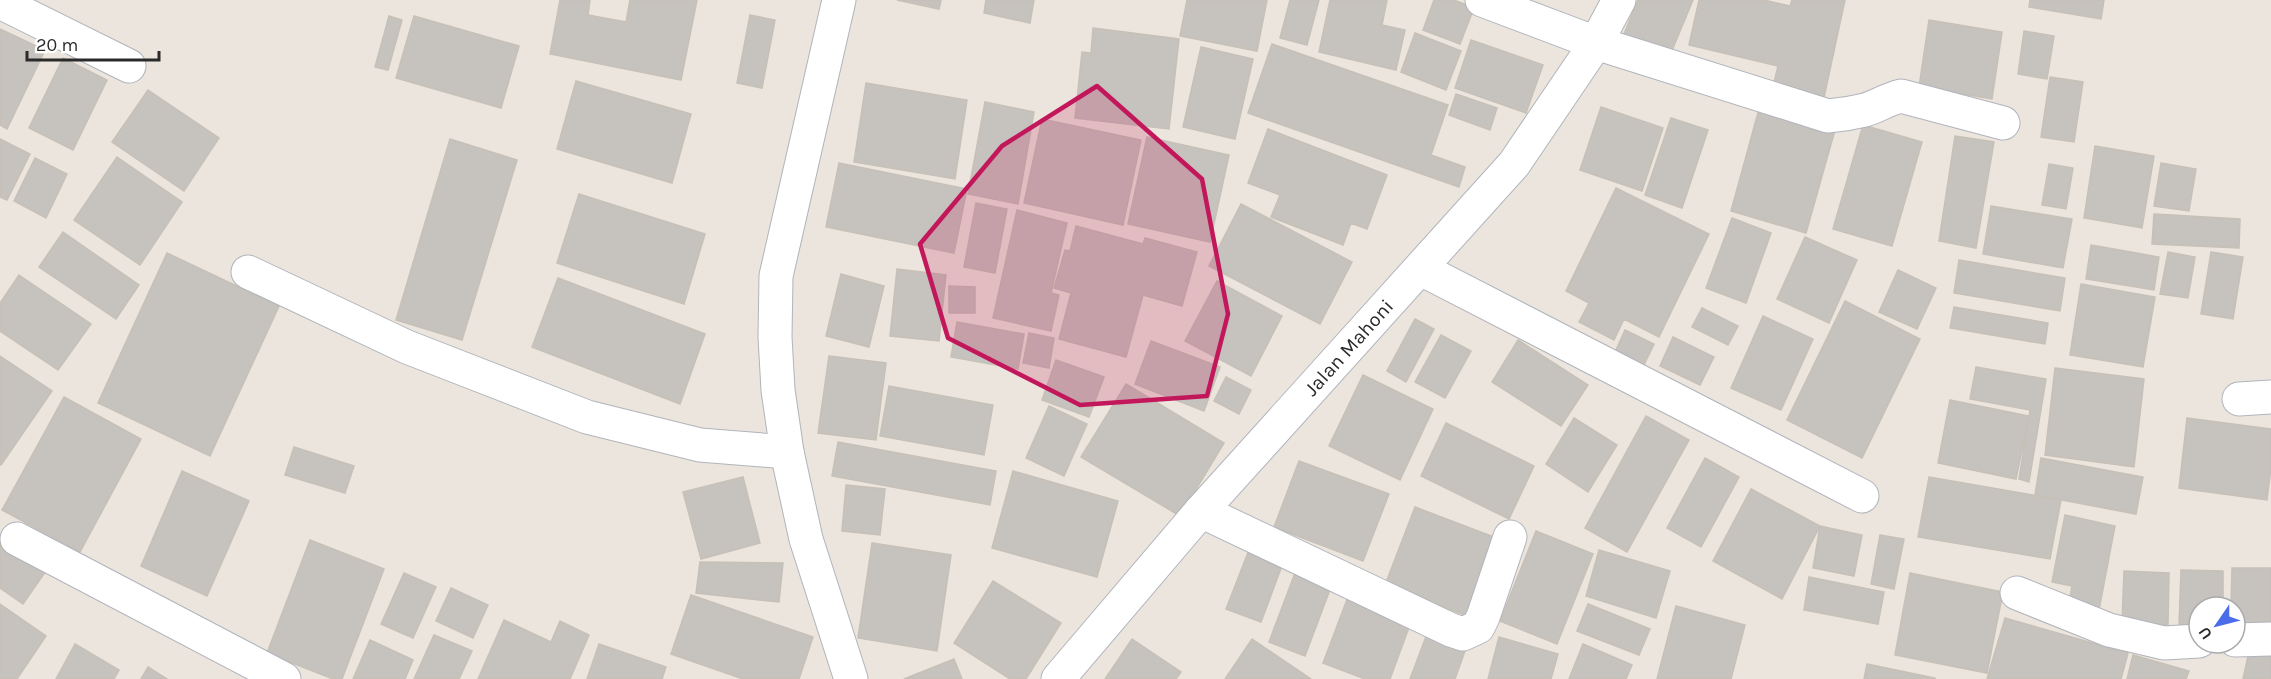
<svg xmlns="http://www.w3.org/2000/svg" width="2271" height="679" font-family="Karla,sans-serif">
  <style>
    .building { fill: #c6c2bd; stroke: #c6c0b7; stroke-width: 1.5 }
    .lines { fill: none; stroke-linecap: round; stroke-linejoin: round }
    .minor-casing { stroke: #b1b4bc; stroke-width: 35 }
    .minor { stroke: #fff; stroke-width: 33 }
    .marked { fill: #c2185b; fill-opacity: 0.2; stroke: #c2185b; stroke-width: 4.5; stroke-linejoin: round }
    .labels { text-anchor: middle; stroke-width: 4.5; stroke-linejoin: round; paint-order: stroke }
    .street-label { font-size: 20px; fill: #2a2a2a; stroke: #fff }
  </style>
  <rect width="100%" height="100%" fill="#ebe5dd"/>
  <!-- building -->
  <path class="building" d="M560,0h30l-2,15 38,7 4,-22h67l-16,80 -131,-26z
    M897,0h44l-2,9z
    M986,0h48l-4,23 -46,-10z
    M1187,0h80l-10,51 -77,-15z
    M1290,0h29l-12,45 -27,-7z
    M1330,0h57l-5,25 23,5 -9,40 -77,-18z
    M1434,0h20l20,8 -14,36 -37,-14z
    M1638,0h55l-25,60 -47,-19z
    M1699,0h65l26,6 2,-6h53l-22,102 -51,-11 6,-25 -89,-21z
    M2030,0h74l-3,19 -72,-12z
    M750,15l25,5 -13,68 -25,-5z
    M389,16l13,4 -14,50 -13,-3z
    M414,16l105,30 -18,62 -105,-30z
    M1929,20l73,12 -10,67 -73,-12z
    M1093,28l86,11 -10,90 -94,-11 7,-66 9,1z
    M0,29l45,21 -38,79 -7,-4z
    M2024,31l30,5 -7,43 -29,-5z
    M1415,33l46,18 -15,39 -45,-18z
    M1471,40l72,25 -17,48 -71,-25z
    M1272,44l176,61 -17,50 34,12 -6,20 -211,-74z
    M1201,47l52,12 -18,80 -52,-12z
    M63,58l44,22 -34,70 -44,-22z
    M2050,77l33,5 -9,60 -33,-5z
    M576,81l115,33 -19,69 -115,-34z
    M866,83l101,17 -12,79 -101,-17z
    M148,90l71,48 -35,53 -72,-49z
    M1456,94l41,14 -7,22 -41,-15z
    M985,102l49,10 -16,92 -50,-10z
    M1601,107l62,21 -21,63 -62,-21z
    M1759,109l76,21 -29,103 -75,-22z
    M1671,118l37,12 -26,78 -37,-13z
    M1042,119l99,21 -18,85 -99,-22z
    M1863,125l59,17 -30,104 -59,-17z
    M1268,129l119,46 -20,54 -16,-6 -8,22 -72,-28 9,-22 -32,-12z
    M1955,136l39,6 -18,106 -37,-7z
    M1147,137l82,18 -19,87 -82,-18z
    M0,139l30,15 -23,46 -7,-3z
    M450,139l67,21 -55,180 -66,-20z
    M2095,146l59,10 -12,72 -58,-10z
    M117,157l65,45 -42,63 -66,-45z
    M35,158l32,16 -21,44 -32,-17z
    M839,163l128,26 -13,64 -128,-26z
    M2161,163l35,6 -7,42 -35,-5z
    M2049,164l24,4 -7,41 -24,-4z
    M1616,188l93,46 -50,103 -35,-18 -10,21 -35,-18 10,-19 -23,-12z
    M579,194l126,40 -21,70 -127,-41z
    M976,203l31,6 -12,64 -31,-6z
    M1241,204l111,58 -32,62 -111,-58z
    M1991,206l81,13 -9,49 -80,-14z
    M1017,210l50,13 -16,70 8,2 -8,36 -58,-13z
    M2154,214l86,5 -1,29 -87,-4z
    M1732,218l39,15 -25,70 -40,-15z
    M1076,226l67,18 2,-6 52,14 -15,54 -39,-11 -17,62 -67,-18 12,-46 -17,-5 11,-38 5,1z
    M63,232l76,53 -23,34 -77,-52z
    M1805,237l52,23 -28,63 -52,-24z
    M2091,245l68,12 -5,33 -68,-11z
    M2168,252l27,5 -7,41 -28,-4z
    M2211,252l32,5 -10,62 -32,-5z
    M167,253l112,53 -69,150 -112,-53z
    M1959,260l106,18 -5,33 -106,-18z
    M897,269l49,6 -7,66 -49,-5z
    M1898,270l38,18 -19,41 -38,-17z
    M841,274l43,12 -15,61 -43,-11z
    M19,275l72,49 -33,46 -58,-39v-28z
    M558,278l147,56 -25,70 -148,-57z
    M1217,281l65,35 -31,60 -66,-35z
    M2081,284l74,13 -12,70 -73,-12z
    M949,286l26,1v26h-26z
    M1845,301l75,38 -58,119 -75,-38z
    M1954,307l94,16 -3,21 -95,-16z
    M1702,308l36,18 -10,19 -36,-18z
    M1763,316l50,23 -32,71 -50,-22z
    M1415,319l19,10 -28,53 -19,-11z
    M957,322l67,12 -6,35 -67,-12z
    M1625,330l29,14 -15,31 -28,-14z
    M1029,333l25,5 -5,30 -26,-5z
    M1441,335l30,16 -26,47 -30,-16z
    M1673,337l41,20 -14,28 -40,-19z
    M1518,340l70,45 -27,41 -69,-44z
    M1151,341l69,26 -16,44 -69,-27z
    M0,356l52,35 -51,74 -1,-1z
    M829,356l57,7 -10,77 -58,-7z
    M1056,360l48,17 -15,40 -47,-17z
    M1976,367l70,12 -17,103 -10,-3 11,-69 -60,-11z
    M2055,368l89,11 -10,88 -89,-12z
    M1363,375l70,34 -33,71 -71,-34z
    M1226,377l25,13 -12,24 -25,-13z
    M1126,384l98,59 -44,73 -99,-59z
    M889,386l104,19 -9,50 -104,-19z
    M64,397l77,42 -61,113 -78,-42z
    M1950,400l79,16 -13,63 -78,-16z
    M1049,406l38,18 -23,52 -38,-18z
    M1646,416l43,24 -62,112 -42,-24z
    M1574,418l43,27 -29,47 -42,-28z
    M2187,418l84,11v38l-4,33 -88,-12z
    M1446,423l88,43 -25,53 -88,-43z
    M838,442l158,29 -6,34 -158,-29z
    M294,447l60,19 -9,27 -60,-18z
    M1705,458l34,19 -38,70 -34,-19z
    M2041,458l102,19 -7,37 -101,-19z
    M1299,461l90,33 -26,67 -89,-34z
    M182,471l67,30 -42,95 -66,-30z
    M1013,471l105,30 -21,76 -105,-29z
    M743,477l17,66 -59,16 -18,-67z
    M1929,477l132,23 -11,59 -132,-22z
    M846,485l39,4 -5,46 -38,-4z
    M1751,489l69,37 -38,73 -69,-38z
    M1415,507l84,32 -29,78 -85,-32z
    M2065,515l50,11 -17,89 -30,-7 4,-22 -20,-4z
    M1820,526l42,9 -8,41 -41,-8z
    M1536,531l57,23 -36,90 -57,-23z
    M1880,535l24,4 -10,50 -23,-5z
    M0,540l46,31 -23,33 -23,-16z
    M310,540l74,29 -42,110h-9l-66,-26z
    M872,543l79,12 -14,96 -79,-13z
    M1249,550l34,13 -22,59 -35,-13z
    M1599,550l71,21 -14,47 -70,-22z
    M700,562l83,1 -4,39 -83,-9z
    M2232,568h39v58l-36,-1v-18h-4z
    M2181,570l42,1v36h-24v20l-20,-1z
    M2124,571l45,2 -1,52 -46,-1z
    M404,573l32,14 -23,51 -32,-14z
    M1295,573l36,14 -26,69 -36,-14z
    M1910,573l93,19 -16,81 -92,-18z
    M1809,577l75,15 -6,32 -74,-14z
    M993,581l68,42 -35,56h-16l-56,-36z
    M451,588l37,17 -15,33 -37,-17z
    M691,595l122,42 -14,42h-56l-72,-25z
    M1348,597l63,25 -21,57h-25l-42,-16z
    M0,604l46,32 -29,43h-17z
    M1588,604l62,25 -11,26 -62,-24z
    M1676,606l69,19 -14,54h-74z
    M2005,618l123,35 -7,26h-134z
    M504,620l47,22 9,-21 29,14 -19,44h-92z
    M1427,634l39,14 -11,31h-45z
    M434,635l38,16 -13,28h-45z
    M1499,637l59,17 -7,25h-63z
    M1132,639l49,33 -5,7h-71z
    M1252,639l59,40h-86z
    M370,640l43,20 -8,19h-52z
    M75,644l44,26 -5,9h-58z
    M599,644l67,23 -4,12h-75z
    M1583,644l49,21 -6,14h-57z
    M2250,647l21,5v27h-28z
    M2133,655l56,16 -3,8h-59z
    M954,659l8,20h-58z
    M1867,664l68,14v1h-71z
    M148,667l19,12h-26z"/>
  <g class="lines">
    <!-- minor casing -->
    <g class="minor-casing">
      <g id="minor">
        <path d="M839,0l-63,276 -1,61 3,53 9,62 19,87 45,140"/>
        <path d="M1482,0l114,43 232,73c13,-1 25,-3 37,-6 13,-4 23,-11 36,-14l102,27"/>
        <path d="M0,2l129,64"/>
        <path d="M1421,269l441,227"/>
        <path d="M248,272l159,75 180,70 113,28 87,7"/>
        <path d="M2239,399l32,-2"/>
        <path d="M1201,511l250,119 12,4 15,-7 5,-10 27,-80"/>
        <path d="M17,539l267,140"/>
        <path d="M2017,593l92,37 55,13 35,-2"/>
        <path d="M2235,640l36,-1"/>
        <path id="s1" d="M1058,679l143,-168 313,-347 82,-121 23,-43"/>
      </g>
    </g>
    <!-- minor -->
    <use href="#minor" class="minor"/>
  </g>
  <!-- marked area -->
  <path class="marked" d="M1097,86l105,93 26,135 -21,82 -127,9 -132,-67 -28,-94 82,-98z"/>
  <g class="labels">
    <!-- street labels -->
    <g class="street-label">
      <text dy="7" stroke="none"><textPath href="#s1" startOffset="441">Jalan Mahoni</textPath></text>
    </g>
  </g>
  <!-- north arrow -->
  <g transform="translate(2217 625) rotate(235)"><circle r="28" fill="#ffffff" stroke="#aaaaaa" stroke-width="1.5"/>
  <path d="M0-4.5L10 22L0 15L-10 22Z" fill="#4c6de9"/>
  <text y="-9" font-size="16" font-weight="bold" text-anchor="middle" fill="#2a2a2a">U</text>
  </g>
  <!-- scale -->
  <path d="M27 51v9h132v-9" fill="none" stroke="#2a2a2a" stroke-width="3"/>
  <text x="36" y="51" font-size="18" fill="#2a2a2a" stroke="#ffffff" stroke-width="4.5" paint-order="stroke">20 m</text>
</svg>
